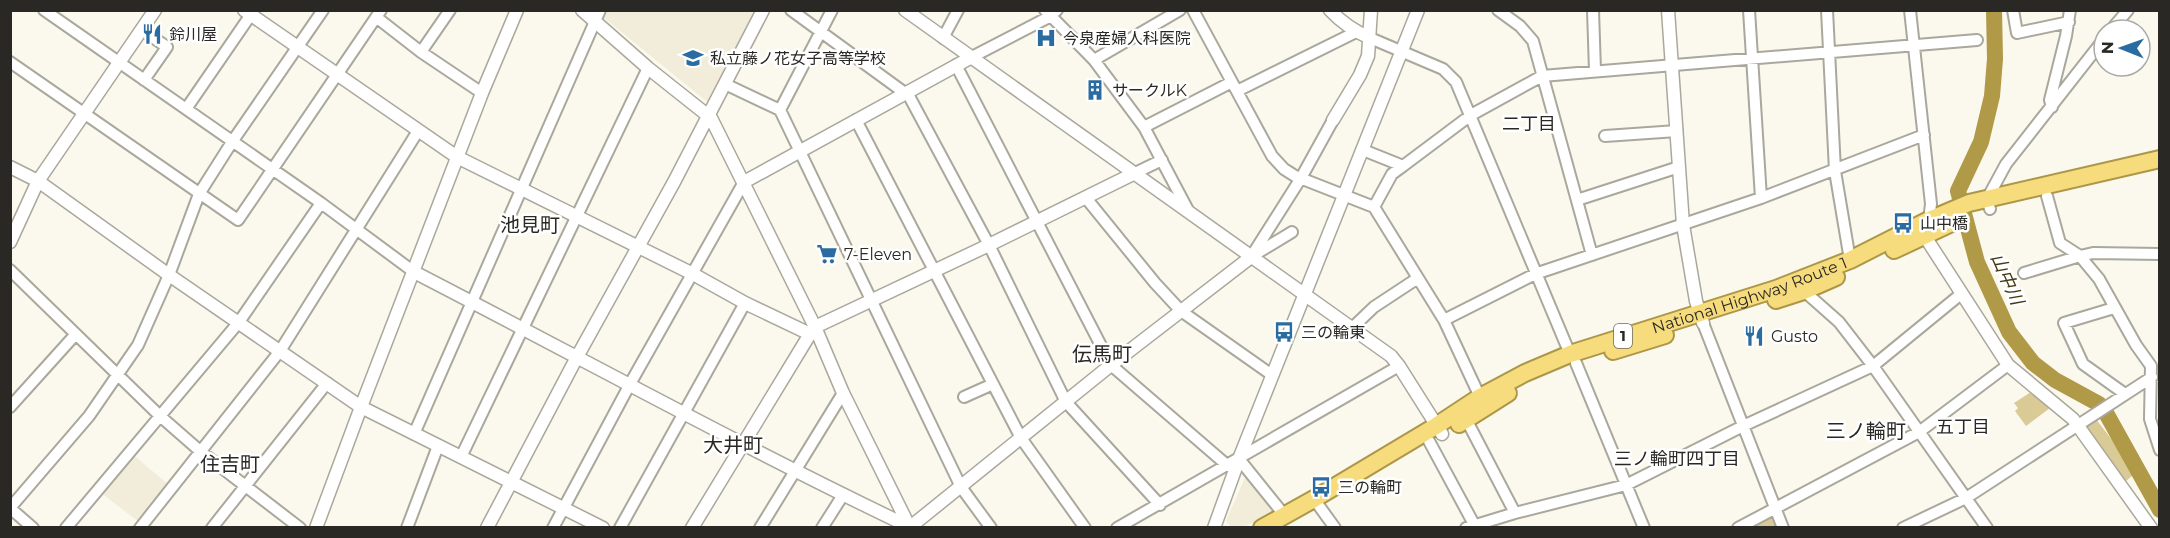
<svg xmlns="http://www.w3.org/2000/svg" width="2170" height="538" font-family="Montserrat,'Noto Sans JP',sans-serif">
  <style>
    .built { fill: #f2eddb }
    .green { fill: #d9ca96 }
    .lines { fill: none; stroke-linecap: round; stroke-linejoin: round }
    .river { stroke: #b09947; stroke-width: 16 }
    .minor-casing { stroke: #aaa79d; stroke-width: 14 }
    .tertiary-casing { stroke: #aaa79d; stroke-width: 15 }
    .trunk-casing { stroke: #ac9748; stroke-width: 20 }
    .minor { stroke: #fff; stroke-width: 10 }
    .tertiary { stroke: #fff; stroke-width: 12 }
    .trunk { stroke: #f6dc7c; stroke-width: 16 }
    .labels { text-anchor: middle; stroke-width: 5; stroke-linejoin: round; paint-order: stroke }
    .shield { fill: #fff; stroke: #696866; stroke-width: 1.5 }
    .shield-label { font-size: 15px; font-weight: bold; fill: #292824 }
    .poi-label { font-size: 16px; fill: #292824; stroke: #fff; text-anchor: start }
    .street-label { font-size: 16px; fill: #292824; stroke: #fff }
    .neighbourhood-label { font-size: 18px; fill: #292824; stroke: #fff }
    .water-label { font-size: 18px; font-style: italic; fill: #433915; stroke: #fff }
    .quarter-label { font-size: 20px; fill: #292824; stroke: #fff }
  </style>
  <rect width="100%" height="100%" fill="#fbf8ed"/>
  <!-- built -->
  <path class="built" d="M605,10l153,1 -47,89 -5,1 -103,-84z
    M132,454l36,30 -29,38 -39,-30z
    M1247,473l29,40 -33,14h-12l-5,-6z"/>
  <!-- green -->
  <path class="green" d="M2031,392l19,16 -24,18 -11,-15 3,-3 -4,-5z
    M2095,418l21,27 17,30 -8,7 -38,-54 -1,-4z
    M1770,515l4,1 5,12h-33z"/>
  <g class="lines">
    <!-- river -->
    <path class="river" d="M1994,10l1,49 -3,37 -11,46 -23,49 19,71 32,70 24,31 22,17 44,24 7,9 54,97"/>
    <!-- minor casing -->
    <g class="minor-casing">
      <path id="minor" d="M44,10l277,193 93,69
        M791,10l118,86 80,149 77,157 94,103
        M1045,10l49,50 50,67 45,85
        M1193,10l79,146 12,13 11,7 79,31 70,113 36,77
        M1498,10l22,16 13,15 59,214
        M1593,10l2,61
        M1749,10l12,188
        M1827,10l8,161 15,89
        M1910,10l21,194 -2,16
        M2013,10l4,23 52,-11
        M376,17l45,35 61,41
        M142,30l25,17 -23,33
        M2111,30l17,-20
        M943,38l15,-28
        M1370,38l73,31 13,13 114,272
        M421,52l29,-42
        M970,58l79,-41 8,-7
        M1094,60l86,-50
        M10,62l228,158 143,-210
        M956,65l155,300 117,101
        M725,84l55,26 181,377 30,41
        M1237,91l119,-59
        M2052,107l-2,-7 16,-64 4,-26
        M186,109l68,-99
        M780,110l52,-100
        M856,120l165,318 64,90
        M1144,127l88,-45
        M1605,136l72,-5
        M1363,150l40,16 68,-51 71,-39 435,-36
        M1133,174l29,-14
        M2047,196l13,47 20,13 13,-3 67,1
        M1086,198l69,85 26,28 91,64
        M1577,200l102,-33
        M1374,207l18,-33 11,-8
        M1990,209l-3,-10 19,-35 98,-125
        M1254,255l38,-23
        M1251,257l50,-79 32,-58
        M10,270l150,146 40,35 100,77
        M2024,273l56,-17 19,23 37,66 15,21 -1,53 10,31
        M1804,291l35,31 34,44 114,162
        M2114,308l-50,15 19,41 42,30
        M1444,320l91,-46 226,-76 163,-63
        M1703,323l80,205
        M1352,328l22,-21 44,-29
        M1576,363l68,165
        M964,397l29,-13
        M10,407l65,-72
        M1466,419l49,94
        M414,434l186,-424
        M1429,441l47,87
        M461,457l187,-389
        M1239,459l46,57
        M1314,499l21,29
        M10,508l79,-92 49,-71 31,-70 30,-81 33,-52 91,-132
        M10,508l23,20
        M66,528l173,-206 82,-119
        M140,528l140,-177 138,-220
        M212,528l115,-145
        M407,528l31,-82
        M553,528l77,-144 114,-202
        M620,528l125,-225
        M760,528l83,-135
        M822,528l21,-33
        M1117,528l282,-162
        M1466,528l49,-15 111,-28 117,-59 130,-60 88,-72
        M1738,528l181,-96 89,-67
        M1903,528l63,-30 186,-121"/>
    </g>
    <!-- tertiary casing -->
    <g class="tertiary-casing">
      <path id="tertiary" d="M244,10l213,147 236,117 52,29 65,31 5,-7 174,-82 144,-71
        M582,10l66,58 63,50 104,209 28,66 67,135
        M905,10l486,346 8,10 43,68
        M1330,10c12,13 24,21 40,28
        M1668,10l15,215 13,76 7,22
        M1333,120l27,-45 8,-19 3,-46
        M10,167l28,14 131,94 192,132 242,121
        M744,182l226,-124
        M1924,235l84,130 65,54 78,109
        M10,242l28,-61 117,-171
        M414,272c165,85 328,175 496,255
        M316,528l45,-121 121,-314 35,-83
        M487,528l90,-171 97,-175 89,-172
        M692,528l118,-194
        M909,528l202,-163 140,-108
        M1214,528l25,-69 179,-449"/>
    </g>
    <!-- trunk casing -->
    <g class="trunk-casing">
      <g id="trunk">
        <path d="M1894,250l64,-30"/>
        <path d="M1776,300l28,-9 32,-14"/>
        <path d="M1613,351l52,-16"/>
        <path d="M1459,424l49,-31"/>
        <path id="s1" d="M1262,528l52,-29 122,-73 44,-29 45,-24 45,-19 206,-65 74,-29 79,-40 40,-17 191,-44"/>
      </g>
    </g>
    <!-- minor -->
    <use href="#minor" class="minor"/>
    <!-- tertiary -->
    <use href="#tertiary" class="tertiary"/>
    <!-- trunk -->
    <use href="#trunk" class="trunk"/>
  </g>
  <!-- icons -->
  <defs>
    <g id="restaurant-bare" transform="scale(1.62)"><path d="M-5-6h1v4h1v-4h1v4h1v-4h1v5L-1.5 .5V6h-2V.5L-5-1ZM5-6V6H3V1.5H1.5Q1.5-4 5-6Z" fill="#2a6ca1" stroke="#fff" stroke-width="2.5" paint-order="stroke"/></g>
    <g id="hospital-bare" transform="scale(1.62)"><path d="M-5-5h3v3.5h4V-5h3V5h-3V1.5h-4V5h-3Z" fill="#2a6ca1" stroke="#fff" stroke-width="2.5" paint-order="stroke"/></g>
    <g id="school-bare" transform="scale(1.62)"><path d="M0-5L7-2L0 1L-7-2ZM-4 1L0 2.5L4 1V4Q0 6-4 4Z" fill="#2a6ca1" stroke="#fff" stroke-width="2.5" paint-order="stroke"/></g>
    <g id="building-bare" transform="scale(1.62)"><path d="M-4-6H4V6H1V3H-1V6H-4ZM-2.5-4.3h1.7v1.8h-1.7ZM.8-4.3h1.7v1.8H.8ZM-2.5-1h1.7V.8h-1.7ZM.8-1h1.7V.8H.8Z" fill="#2a6ca1" stroke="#fff" stroke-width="2.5" paint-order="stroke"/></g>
    <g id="bus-bare" transform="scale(1.62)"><path d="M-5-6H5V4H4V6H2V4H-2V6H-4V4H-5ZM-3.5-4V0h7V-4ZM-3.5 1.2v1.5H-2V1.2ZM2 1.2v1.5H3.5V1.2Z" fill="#2a6ca1" stroke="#fff" stroke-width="2.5" paint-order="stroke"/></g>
    <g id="supermarket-bare" transform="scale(1.62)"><path d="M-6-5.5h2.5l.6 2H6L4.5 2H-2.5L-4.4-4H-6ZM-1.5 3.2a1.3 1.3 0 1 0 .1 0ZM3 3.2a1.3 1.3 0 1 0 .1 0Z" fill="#2a6ca1" stroke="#fff" stroke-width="2.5" paint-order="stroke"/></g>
  </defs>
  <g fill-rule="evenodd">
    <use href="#restaurant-bare" x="152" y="34"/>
    <use href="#hospital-bare" x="1046" y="38"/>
    <use href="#school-bare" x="693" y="58"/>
    <use href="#building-bare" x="1095" y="90"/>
    <use href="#bus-bare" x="1903" y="223"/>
    <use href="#supermarket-bare" x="827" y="254"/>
    <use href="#bus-bare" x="1284" y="332"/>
    <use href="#restaurant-bare" x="1754" y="336"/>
    <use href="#bus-bare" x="1321" y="487"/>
  </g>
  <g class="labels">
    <!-- shield labels -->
    <rect class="shield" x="1614" y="324" width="18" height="24" rx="4.5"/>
    <g class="shield-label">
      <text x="1623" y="341">1</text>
    </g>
    <!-- poi labels -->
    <g class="poi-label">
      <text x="169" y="40">鈴川屋</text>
      <text x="1063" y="44">今泉産婦人科医院</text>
      <text x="710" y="64">私立藤ノ花女子高等学校</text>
      <text x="1112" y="96">サークルK</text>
      <text x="1920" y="229">山中橋</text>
      <text x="844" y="260">7-Eleven</text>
      <text x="1301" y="338">三の輪東</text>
      <text x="1771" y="342">Gusto</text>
      <text x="1338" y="493">三の輪町</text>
    </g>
    <!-- street labels -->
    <g class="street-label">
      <text dy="6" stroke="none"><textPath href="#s1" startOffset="543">National Highway Route 1</textPath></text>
    </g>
    <!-- neighbourhood labels -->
    <g class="neighbourhood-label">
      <text x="1529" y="130">二丁目</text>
      <text x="1963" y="433">五丁目</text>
      <text x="1677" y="465">三ノ輪町四丁目</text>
    </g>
    <!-- water labels -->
    <g class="water-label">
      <text transform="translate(2007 279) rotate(66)" y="6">山中川</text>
    </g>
    <!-- quarter labels -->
    <g class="quarter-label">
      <text x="530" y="232">池見町</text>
      <text x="1102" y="361">伝馬町</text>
      <text x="1866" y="438">三ノ輪町</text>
      <text x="733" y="452">大井町</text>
      <text x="230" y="471">住吉町</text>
    </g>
  </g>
  <!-- border -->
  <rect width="2170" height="538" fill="none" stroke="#292824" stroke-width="24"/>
  <!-- north arrow -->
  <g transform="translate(2122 48) rotate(271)"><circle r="28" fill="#ffffff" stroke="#a9a9a7" stroke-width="1.5"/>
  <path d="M0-4.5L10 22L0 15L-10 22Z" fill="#2a6ca1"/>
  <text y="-9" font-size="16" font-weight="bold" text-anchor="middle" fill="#292824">N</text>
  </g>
</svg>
